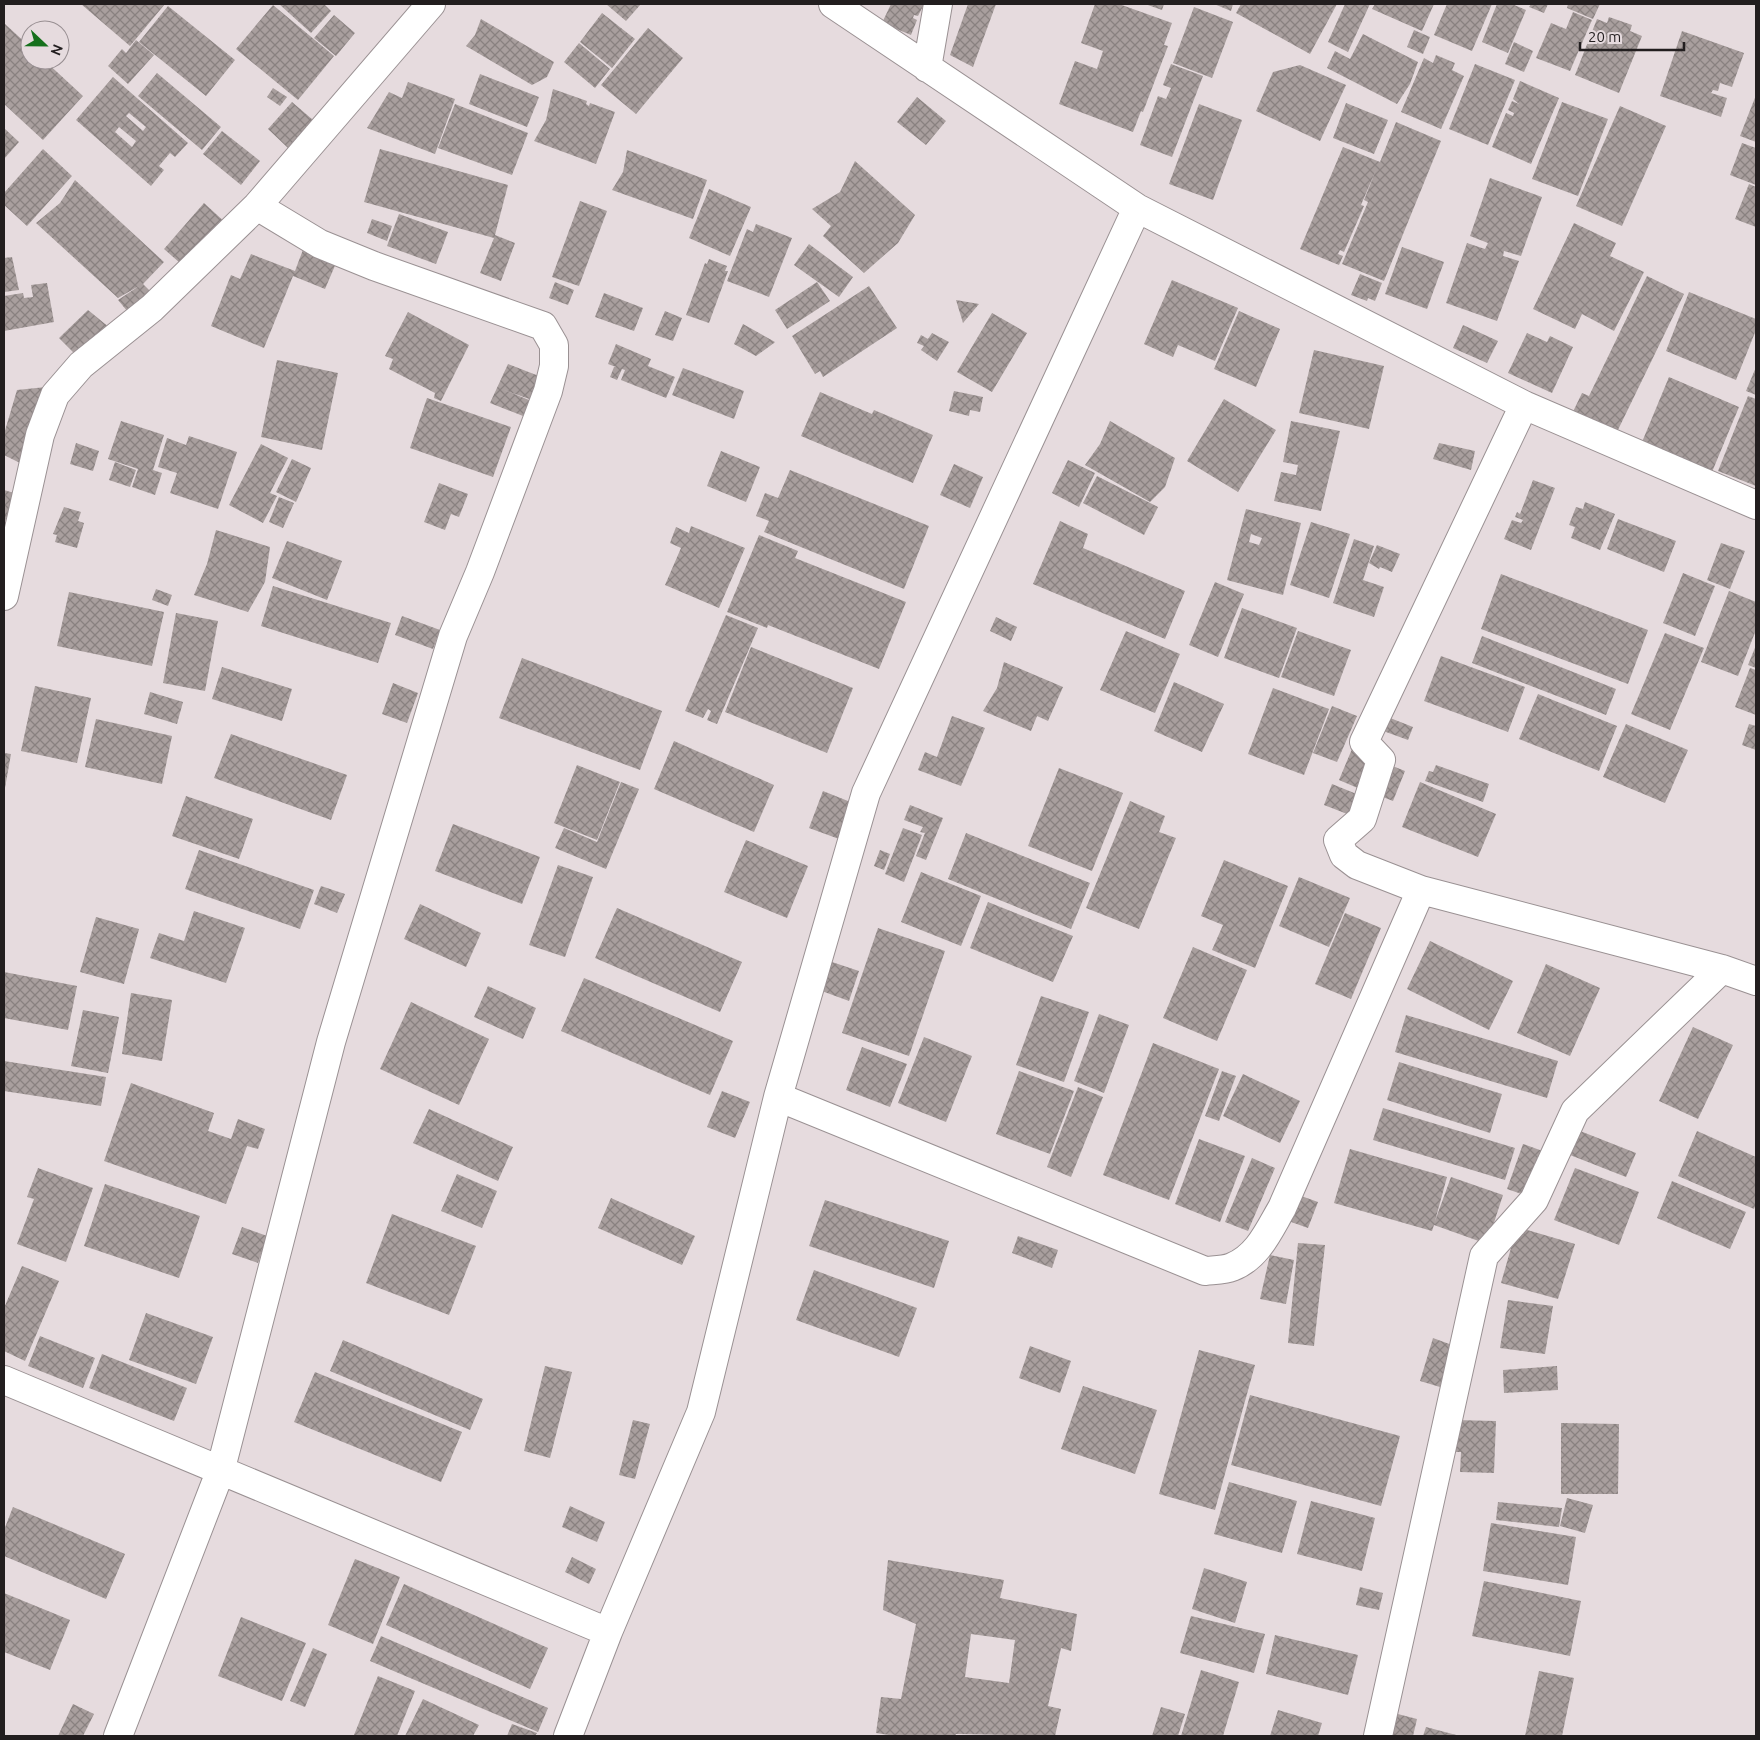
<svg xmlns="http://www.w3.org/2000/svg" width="1760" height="1740" font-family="Ubuntu,sans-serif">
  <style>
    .building { fill: url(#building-cross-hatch); fill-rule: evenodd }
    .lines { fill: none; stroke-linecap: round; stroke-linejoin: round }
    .street-casing { stroke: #9a9193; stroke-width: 30 }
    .street { stroke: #fff; stroke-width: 28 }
  </style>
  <defs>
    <pattern id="building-cross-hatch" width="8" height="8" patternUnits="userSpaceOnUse" patternTransform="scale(1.25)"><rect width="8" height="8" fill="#a99f9e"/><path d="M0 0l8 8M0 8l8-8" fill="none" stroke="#898180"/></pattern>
  </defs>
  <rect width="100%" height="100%" fill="#e6dbde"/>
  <!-- building -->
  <path class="building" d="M81,4h84l-35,42z
    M279,4h45l7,7 -20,22z
    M606,4h35l-15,17z
    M891,4h33l-6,12 -4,-1 -1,3 4,2 -6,15 -29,-12z
    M968,4h28l-23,63 -23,-12z
    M1095,4h24l53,19 -8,22 4,1 -25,66 -2,-1 -8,21 -74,-28 16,-43 22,8 6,-18 -22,-8z
    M1145,4h19l-2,6z
    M1214,4h19l-2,7z
    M1241,4h96l-27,50 -74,-41z
    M1345,4h25l-22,48 -20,-10z
    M1375,4h59l-12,27 -50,-22z
    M1447,4h45l-20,47 -38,-16z
    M1497,4h15l14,6 -18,43 -26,-11z
    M1531,4h17l-4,9 -15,-6z
    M1568,4h32l-7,15 -26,-11z
    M273,5l61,51 -36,44 -62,-51z
    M168,6l67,54 -29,36 -67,-54z
    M1194,7l39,15 -21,56 -39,-15z
    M1573,12l19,8 -22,51 -34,-13 15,-35 15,6z
    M602,13l33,26 -23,29 -32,-26z
    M334,15l21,18 -19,23 -22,-18z
    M1609,17l23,8 -2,6 12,5 -23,57 -44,-18 22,-56 10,4z
    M481,19l73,43 -7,15 -15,8 -66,-39 9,-11z
    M4,23l26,24v13h14l39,36 -40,44 -39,-36z
    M648,28l35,30 -47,56 -35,-29z
    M1414,30l16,7 -7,17 -16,-7z
    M1682,31l62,22 -12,34 -12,-4 -2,8 -5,-1 -2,3 16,5 -6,19 -61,-21z
    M1363,34l55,28 -8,22 -13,20 -70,-36 8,-17 15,8z
    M136,40l18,15 -26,29 -20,-18 14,-17 4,4z
    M1514,42l19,9 -9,21 -19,-8z
    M579,43l31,26 -15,19 -31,-26z
    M1436,55l19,8 -3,7 12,6 -23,53 -40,-17 23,-54 9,5z
    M1171,64l32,12 -31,81 -32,-12 18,-49 8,3 5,-11 -8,-3z
    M1475,64l40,16 -27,65 -39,-16z
    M1300,65l46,20 -26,56 -64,-30 17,-39z
    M157,73l64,54 -19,23 -64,-54z
    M480,74l59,23 -12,30 -58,-23z
    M113,77l75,66 -13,14 -5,-4 -11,13 5,4 -13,16 -75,-66zM129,113l17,14 -3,4 -17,-15zM119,127l17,14 -4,6 -17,-15z
    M1520,81l39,17 -28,66 -39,-17 14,-34 7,3 1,-3 -6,-3 4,-9 7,3 -6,-5z
    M408,82l47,17 -20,55 -68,-26 22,-36 13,6z
    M273,88l14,9 -7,9 -13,-9z
    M553,89l34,12 -1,3 3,2 1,-3 25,9 -19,52 -62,-23 12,-21z
    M1756,95v47l-16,-6z
    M917,97l29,24 -20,24 -29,-23z
    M292,102l21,18 -25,28 -20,-19z
    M1562,102l46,17 -30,77 -46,-17z
    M1346,103l42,17 -14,34 -41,-16z
    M455,104l73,29 -16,42 -74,-27z
    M1199,104l43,16 -29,80 -44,-16z
    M1620,106l46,20 -44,100 -46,-20z
    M1396,122l45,19 -57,140 -42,-17 26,-62 -4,-2 12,-30 -15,35 3,1 -20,46 -4,-2 -2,4 5,2 -4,9 -39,-16 43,-102 37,15z
    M4,128l15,14 -15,17z
    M222,131l38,30 -19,24 -38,-31z
    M1742,143l14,5v37l-26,-10z
    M43,149l29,27 -45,50 -23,-21v-12z
    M380,149l128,36 -13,50 20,8 -14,38 -21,-8 14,-35 -130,-36z
    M627,150l80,30 -14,39 -81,-29 11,-18z
    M855,161l60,54 -17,28 -34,30 -41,-37 8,-10 -19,-17 28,-17z
    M1490,178l52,19 -21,59 -17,-5 -1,5 16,5 -22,60 -51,-18 21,-60 18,6 3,-6 -18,-7z
    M75,180l89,82 -21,22 14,14 -24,20 -15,-18 21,-14 -21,12 -82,-75 24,-20z
    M1749,184l7,3v40l-21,-8z
    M709,189l42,18 -21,49 -41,-18z
    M580,201l27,10 -28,75 -27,-9z
    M204,203l24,22 -40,45 -24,-21z
    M399,214l49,18 -12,32 -49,-18z
    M372,219l20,7 -5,15 -20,-8z
    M1574,223l42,20 -6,13 34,16 -30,59 -32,-17 -7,15 -42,-20z
    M756,224l36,14 -23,59 -42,-16 20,-52 6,3z
    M809,244l44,33 -14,20 -45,-32z
    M304,247l33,14 -12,28 -32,-13 -29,72 -53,-22 20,-51 9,4 11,-25 44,17z
    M1402,247l42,15 -17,47 -42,-15z
    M12,257l7,33 -15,2v-34z
    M709,259l18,7 -2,5h3l-19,52 -23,-8 19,-52 2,1z
    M1360,274l22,9 -7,18 -7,-3 -1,3 -16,-6z
    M1647,276l37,18 -69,142 -46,-16 13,-27 7,3z
    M1172,280l66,28 -23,53 -37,-16 -5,12 -29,-13z
    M555,282l19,8 -6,15 -19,-7z
    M817,282l13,19 -43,28 -12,-19z
    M47,283l7,39 -50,9v-35l19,-3 1,5 9,-1 -2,-12z
    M869,286l28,42 -74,49 -3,-6 -5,3 -23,-38z
    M1689,292l67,27v11l-20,50 -70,-29z
    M604,293l39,15 -9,23 -39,-14z
    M956,300l23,4 -16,19z
    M88,310l22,18 -31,30 -20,-20z
    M665,311l17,7 -9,23 -18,-6z
    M1239,311l41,18 -24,58 -42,-18z
    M408,312l61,33 -28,56 -7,-3 1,-5 -46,-24 4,-10 -8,-3z
    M992,313l35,20 -35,59 -35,-20z
    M743,324l32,18 -1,1 -18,13 -22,-12z
    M1463,325l35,16 -11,22 -34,-15z
    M932,333l17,9 -12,19 -16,-11 3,-4 -7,-3 4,-8 7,4z
    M1527,333l20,9 3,-6 23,11 -21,46 -44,-20z
    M616,344l35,15 -3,7 27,11 -9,21 -45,-18 4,-10 -3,-1 -5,11 -7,-3 4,-10h2l-8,-3z
    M1314,350l70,16 -15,63 -70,-16z
    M277,360l61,13 -16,77 -61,-13z
    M508,364l36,14 -9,23 -31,-11 30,12 -6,16 -38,-15z
    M1756,367v28l-10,-4z
    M683,368l61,23 -10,28 -62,-24z
    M1669,377l70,30 -27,65 -70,-30z
    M46,387l-24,77 -18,-9v-21l13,-44z
    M954,391l29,6 -3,15 -10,-2 -1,6 -20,-5z
    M820,392l52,22 2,-4 59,25 -20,48 -112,-47z
    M1748,396l8,3v87l-38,-15z
    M427,398l84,29 -18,50 -83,-29z
    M1224,399l52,31 -38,62 -51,-31z
    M121,421l43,14 -11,35 9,3 -7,22 -23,-8 6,-18 -30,-10z
    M1110,421l65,37 -10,29 -15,15 -65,-37 15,-21z
    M1291,421l49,10 -19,80 -47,-10 7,-29 15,3 2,-10 -15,-3z
    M189,436l48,16 -19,57 -48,-16 7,-20 -19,-6 9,-29 19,7z
    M76,443l23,8 -6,20 -23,-7z
    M1439,443l36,8 -4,19 -38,-11z
    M261,444l27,14 -18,35 7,3 -14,27 -34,-18z
    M721,451l39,16 -14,35 -39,-16z
    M292,459l19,9 -15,34 -20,-10z
    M1068,460l27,13 -16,34 -27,-14z
    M115,462l21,8 -6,17 -21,-7z
    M954,464l29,13 -13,31 -30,-13z
    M790,470l139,56 -25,63 -140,-57 5,-11 -13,-5 9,-23 13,5z
    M1097,476l61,31 -14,28 -61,-32z
    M1533,480l22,8 -24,62 -27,-11 8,-19 9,3 2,-3 -8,-3 2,-5 3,2z
    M439,483l29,11 -9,23 -8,-3 -6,16 -21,-8z
    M4,490l10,3 -10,32z
    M279,497l15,6 -11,25 -14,-6z
    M1585,502l30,12 -15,36 -29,-12 4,-11 -6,-2 7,-18 7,2z
    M64,507l17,5 -3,9 6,2 -7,25 -22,-6 2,-7 -4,-1z
    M1246,509l55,14 -18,72 -56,-15zM1251,534l11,4 -3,7 -10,-3z
    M1618,519l58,22 -12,31 -57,-23z
    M1060,521l28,13 -5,14 102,43 -20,48 -132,-55z
    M1311,522l39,12 -21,64 -39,-13z
    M691,526l54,22 -26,60 -54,-23 16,-37 -11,-5 6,-16 13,6z
    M216,530l54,17 -5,35 -17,30 -54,-17 13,-31z
    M759,535l39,16 -3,7 111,44 -27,67 -111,-44 -1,3 -40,-16z
    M1354,539l20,7 -11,34 21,7 -10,30 -41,-14z
    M287,541l55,20 -15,39 -55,-22z
    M1721,543l24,8 -15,38 -23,-9z
    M1377,545l23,9 -8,18 -12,-5 -1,2 -10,-6z
    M1683,573l32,13 -20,50 -32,-13z
    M1501,574l147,56 -20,54 -147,-55z
    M1215,582l29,12 -26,63 -29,-12z
    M273,586l118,37 -13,40 -117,-37z
    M156,589l16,6 -4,11 -16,-6z
    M1729,591l27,11v28l-18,46 -37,-14z
    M69,592l95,20 -12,54 -95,-20z
    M1242,608l55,20 -18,50 -55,-20z
    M176,613l42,8 -13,70 -42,-8z
    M726,615l32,13 -41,96 -10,-4 4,-9 -3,-2 -5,9 -18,-7z
    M402,616l38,14 -7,19 -38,-14z
    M996,617l21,10 -6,14 -21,-10z
    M1126,631l54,23 -25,59 -55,-23z
    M1298,631l53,19 -17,46 -53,-19z
    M1665,633l39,15 -34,82 -39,-16z
    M1482,636l134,53 -10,26 -134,-52z
    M1756,645v23l-8,-3z
    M751,647l102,41 -26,65 -102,-41z
    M1441,656l84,31 -17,45 -84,-31z
    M522,658l140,53 -22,59 -141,-52z
    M1004,662l59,25 -15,34 -11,-5 -6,15 -48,-20 14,-23z
    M222,667l70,22 -10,32 -70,-22z
    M1750,668l6,2v45l-21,-8z
    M1174,682l50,22 -22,48 -48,-21z
    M393,683l25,10 -11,30 -25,-9z
    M35,686l56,12 -14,65 -56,-12z
    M1273,688l56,21 -25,66 -56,-21z
    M150,692l33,10 -6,22 -33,-10z
    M1538,694l79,32 -18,45 -80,-32z
    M1332,706l25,10 -20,46 -24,-9z
    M1380,714l33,13 -5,13 -33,-12z
    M952,716l33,12 -24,58 -43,-16 7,-18 12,5z
    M96,719l76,17 -10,48 -77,-17z
    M1626,724l62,26 -23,53 -62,-26z
    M1749,724l7,2v24l-14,-5z
    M231,734l116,41 -16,45 -117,-42z
    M674,741l100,44 -20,47 -100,-43z
    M1352,749l20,9 -12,31 -21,-9z
    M4,753l7,1 -6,34h-1z
    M577,765l43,17 -23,58 -43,-17z
    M1390,765l15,6 -12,30 -15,-6z
    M1436,765l53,19 -6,18 -58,-21 4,-10 4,1z
    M1059,768l64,25 -31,78 -64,-25z
    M621,782l18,7 -33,80 -51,-21 9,-20 33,14z
    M1420,782l76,32 -18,43 -76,-30z
    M1332,784l32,13 -9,20 -31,-12z
    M823,791l30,12 -14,36 -30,-11z
    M186,796l67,23 -14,40 -67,-23z
    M1130,801l35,15 -6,16 17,6 -37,91 -53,-21z
    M910,805l33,13 -17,42 -10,-4 9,-23 -5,-1 3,-5 -19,-7z
    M453,824l87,33 -18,47 -87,-33z
    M903,828l19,7 -18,47 -19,-8z
    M966,833l124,50 -19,46 -123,-50z
    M746,840l62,26 -21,52 -63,-26z
    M199,850l115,40 -14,39 -115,-40z
    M880,850l10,4 -6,16 -10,-4z
    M1224,860l64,26 -33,82 -43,-18 11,-25 -22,-9z
    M558,865l35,12 -28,80 -36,-12z
    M921,872l60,24 -20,50 -60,-24z
    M1299,877l51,21 -21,49 -50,-21z
    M321,886l24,8 -8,19 -23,-9z
    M988,902l85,34 -20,46 -83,-34z
    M420,904l61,29 -15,34 -62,-28z
    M617,908l125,54 -22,50 -125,-54z
    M194,911l51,17 -19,55 -76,-25 9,-25 25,8z
    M1345,913l36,15 -30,71 -36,-15z
    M96,917l43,12 -15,55 -44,-12z
    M878,928l67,23 -36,105 -67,-23z
    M1430,941l83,40 -24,49 -82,-41z
    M1193,947l54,23 -30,71 -54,-23z
    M829,961l30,10 -10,30 -30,-11z
    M1546,964l54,24 -30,68 -53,-23z
    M4,972l73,14 -9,44 -64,-12z
    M584,978l149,63 -23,54 -149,-64z
    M488,986l48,22 -13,31 -49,-22z
    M131,993l41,7 -10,61 -40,-7z
    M1041,996l48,16 -25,70 -48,-17z
    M411,1002l78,37 -30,66 -79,-36z
    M83,1010l36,7 -11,56 -37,-7z
    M1099,1014l30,11 -25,68 -30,-12z
    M1406,1015l152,46 -11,37 -152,-46z
    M1693,1027l40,18 -35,74 -39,-18z
    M924,1037l48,19 -26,66 -48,-19z
    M1153,1043l66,26 -50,131 -66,-25z
    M862,1047l45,17 -17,43 -44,-17z
    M4,1061l102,16 -5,29 -97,-15z
    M1399,1062l103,32 -12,39 -103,-33z
    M1019,1071l55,20 -24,63 -54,-20z
    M1222,1071l14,5 -17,45 -14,-5z
    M1243,1074l57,27 -20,42 -57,-27z
    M131,1083l83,30 -6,18 23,8 7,-20 27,10 -7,20 -11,-3 -21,58 -122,-43z
    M1078,1087l25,10 -32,80 -24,-10z
    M722,1091l28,11 -15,36 -28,-11z
    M1383,1108l132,40 -10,32 -132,-40z
    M429,1109l84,38 -15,34 -85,-38z
    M1575,1129l61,24 -10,24 -61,-24z
    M1697,1131l59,26v47l-2,5 -76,-33z
    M1199,1139l46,17 -25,66 -45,-18z
    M1523,1144l25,9 -15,45 -26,-9z
    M1350,1149l97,28 -12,44 16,-44 52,18 -16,49 -53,-19 -2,6 -98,-28z
    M1252,1158l23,10 -27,63 -23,-9z
    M38,1168l55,20 -27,74 -49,-18 17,-45 -7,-2z
    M1575,1168l64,24 -20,53 -65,-25z
    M457,1174l40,17 -15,37 -41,-17z
    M1672,1181l74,31 -16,37 -73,-31z
    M105,1184l95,32 -21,62 -95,-32z
    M1290,1192l28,10 -10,26 -28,-10z
    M611,1198l84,38 -13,29 -84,-37z
    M825,1200l124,41 -15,47 -125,-42z
    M392,1214l84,32 -27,69 -83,-32z
    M242,1227l25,9 -9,27 -26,-9z
    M1517,1227l58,17 -17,55 -57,-16z
    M1018,1236l40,14 -6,18 -40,-15z
    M1298,1243l27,2 -11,101 -26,-3z
    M1270,1255l24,5 -8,44 -26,-5z
    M22,1266l37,15 -34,80 -21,-10v-43z
    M814,1270l103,38 -18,49 -103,-37z
    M1508,1300l45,6 -8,48 -45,-6z
    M146,1313l67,24 -17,47 -67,-24z
    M40,1336l55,22 -12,30 -55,-22z
    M1433,1338l19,7 -12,42 -20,-6z
    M343,1340l140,59 -13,31 -140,-59z
    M1030,1346l41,15 -11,32 -41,-15z
    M1199,1350l56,15 -40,145 -56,-16z
    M102,1354l85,34 -13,33 -85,-33z
    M545,1366l27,6 -22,86 -26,-7z
    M1557,1366l1,24 -54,3 -1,-23z
    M315,1372l147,60 -21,50 -147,-60z
    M1083,1386l74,24 -22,64 -74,-25z
    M1250,1395l150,41 -19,70 -150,-41z
    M633,1420l17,4 -15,55 -16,-4z
    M1455,1420l41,1 -2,52 -34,-1 1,-20h-7z
    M1561,1423l58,1 -1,70h-57z
    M1229,1482l68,19 -15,52 -68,-19z
    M1567,1498l26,7 -8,28 -25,-7z
    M1311,1501l64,17 -13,53 -65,-17z
    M1498,1502l64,6 -3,19 -63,-7z
    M570,1506l35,16 -8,20 -35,-15z
    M13,1507l112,47 -19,45 -102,-43v-26z
    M1491,1523l85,14 -8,48 -85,-14z
    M572,1557l24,12 -7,15 -24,-12z
    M355,1559l45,18 -27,67 -45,-19z
    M888,1560l116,20 -4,18 77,16 -6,37 -10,-3 -13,58 13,3 -6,27 -99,-2 -1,2h-60l-19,-3 5,-36 20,2 15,-75 -33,-14zM971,1634l44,6 -6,43 -44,-6z
    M1204,1568l43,14 -12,41 -43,-14z
    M1484,1581l97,20 -11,55 -98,-20z
    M404,1584l144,64 -18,41 -144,-64z
    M1360,1587l23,6 -4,17 -23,-5z
    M4,1593l66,27 -20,50 -46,-18z
    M1191,1616l74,18 -11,39 -74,-20z
    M241,1617l65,26 -24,58 -64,-25z
    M1275,1635l83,20 -10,40 -82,-21z
    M381,1636l167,72 -10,24 -168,-71z
    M313,1648l14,6 -22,53 -15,-6z
    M1201,1670l38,12 -16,54h-42z
    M1539,1671l35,7 -12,58h-37z
    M378,1676l37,15 -18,45h-41l-2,-1z
    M423,1699l56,26 -6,11h-68z
    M73,1704l21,10 -11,22h-25z
    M1161,1707l24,7 -7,22h-26z
    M1278,1710l44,13 -4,13h-48z
    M1394,1713l23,6 -4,17h-22z
    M512,1724l25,9 -2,3h-28z
    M1426,1727l34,9h-37z"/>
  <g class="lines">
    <!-- street casing -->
    <g class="street-casing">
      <path id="street" d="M833,4l304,204 387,197 232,100
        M927,68l11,-64
        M4,596l36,-161 15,-40 26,-30 71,-57 105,-102 174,-202
        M1421,890l-64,-25 -13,-10 -6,-15 24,-21 19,-59 -17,-18 160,-337
        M778,1097l427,174c9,-1 20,-1 27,-4 26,-10 37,-37 50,-59l139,-318 301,79 34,12
        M4,1380l604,252
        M118,1736l102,-264 111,-430 122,-406 27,-64 68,-181 6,-25v-21l-11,-19 -169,-60 -54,-22 -63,-38
        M568,1736l40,-104 93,-220 77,-315 88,-304 271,-585
        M1378,1736l106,-480 50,-56 41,-89 147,-142"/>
    </g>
    <!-- street -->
    <use href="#street" class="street"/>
  </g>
  <!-- border -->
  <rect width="1760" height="1740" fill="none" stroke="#221e1f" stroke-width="10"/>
  <!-- north arrow -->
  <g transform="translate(45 45) rotate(112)"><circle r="24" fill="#e6dbde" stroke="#988f92"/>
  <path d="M0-4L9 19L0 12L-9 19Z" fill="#15701c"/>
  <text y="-8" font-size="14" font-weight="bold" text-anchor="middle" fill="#221e1f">N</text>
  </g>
  <!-- scale -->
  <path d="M1580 42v8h104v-8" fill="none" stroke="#221e1f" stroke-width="2.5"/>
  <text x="1588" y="42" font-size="15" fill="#221e1f" stroke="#e6dbde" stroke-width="4" paint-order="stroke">20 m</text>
</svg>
